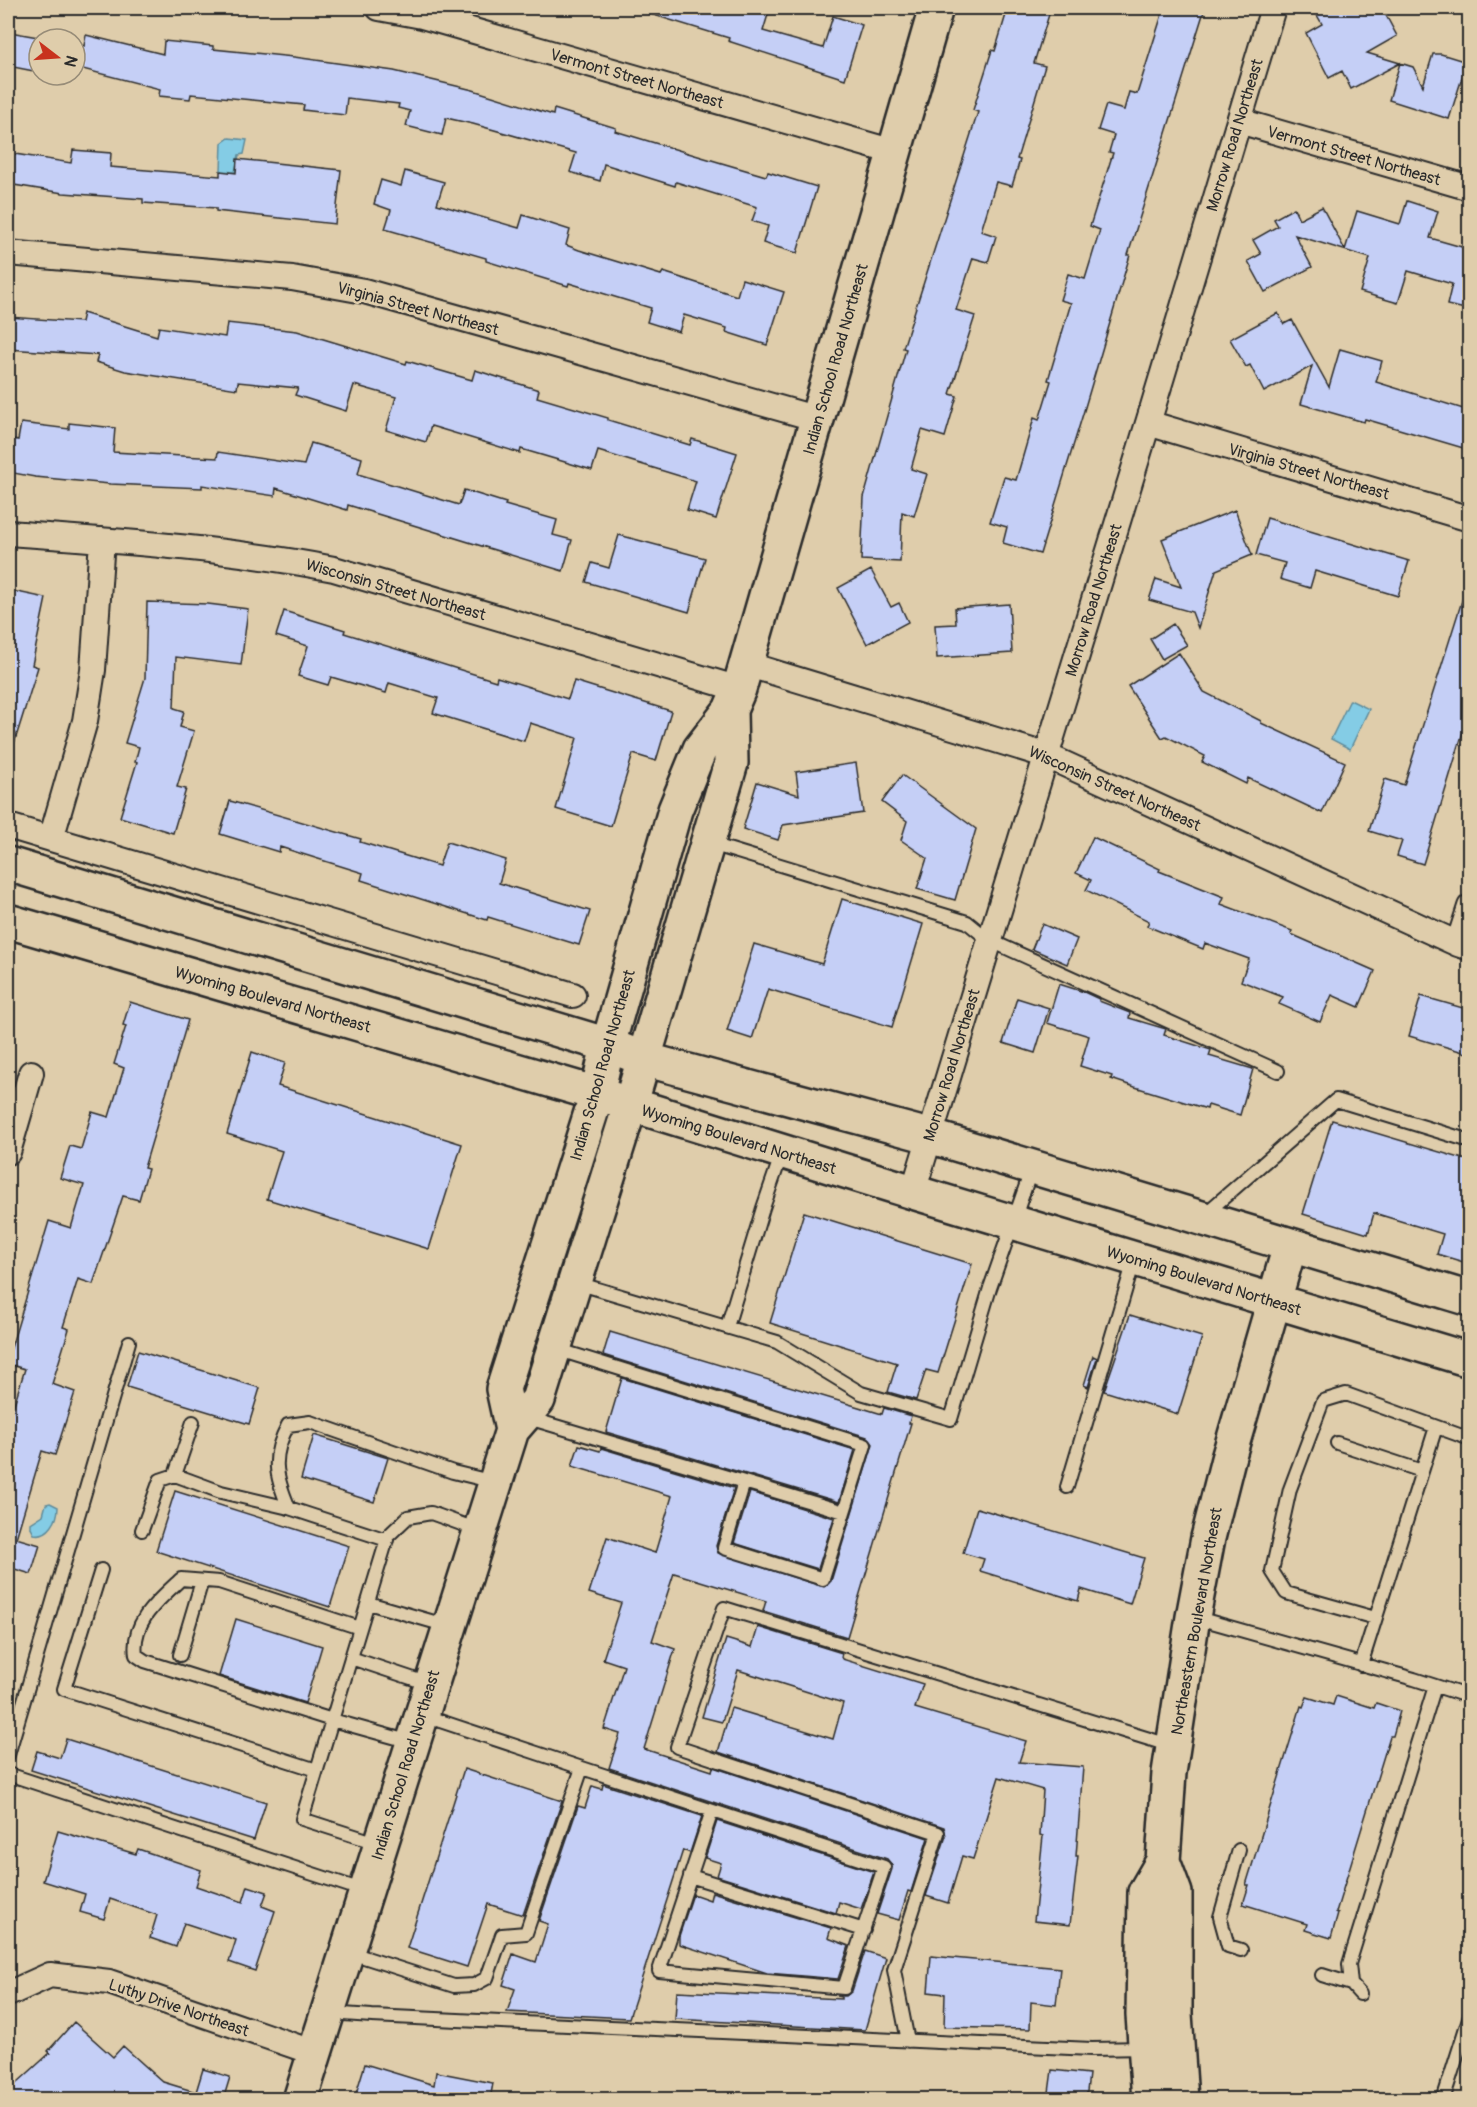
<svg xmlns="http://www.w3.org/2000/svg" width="1477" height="2107" font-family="Pangolin,sans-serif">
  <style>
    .water { fill: #84cce5; stroke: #608c9b; stroke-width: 1.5 }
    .building { fill: #c5cff6; stroke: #2b2b2b; stroke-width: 1.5 }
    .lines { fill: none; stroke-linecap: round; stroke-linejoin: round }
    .lane-casing { stroke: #2b2b2b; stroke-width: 16 }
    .street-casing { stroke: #2b2b2b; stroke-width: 28 }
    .secondary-casing { stroke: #2b2b2b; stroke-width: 38 }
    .lane { stroke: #dfcdab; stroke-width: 12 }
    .street { stroke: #dfcdab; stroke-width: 24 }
    .secondary { stroke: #dfcdab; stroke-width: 33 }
    .labels { text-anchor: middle; stroke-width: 5; stroke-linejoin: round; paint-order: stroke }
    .street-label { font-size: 16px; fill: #2b2b2b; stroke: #dfcdab }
  </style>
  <rect width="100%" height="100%" fill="#dfcdab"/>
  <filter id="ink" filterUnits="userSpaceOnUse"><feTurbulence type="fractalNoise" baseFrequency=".0167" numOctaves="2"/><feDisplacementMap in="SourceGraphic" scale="12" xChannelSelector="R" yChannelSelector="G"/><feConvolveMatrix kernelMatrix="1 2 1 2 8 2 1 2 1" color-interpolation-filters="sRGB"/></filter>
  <g filter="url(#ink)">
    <!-- water -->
    <path class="water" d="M229,138l18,2 -3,14 -5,1 -4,17 -14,-1 1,-28z
      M1350,700l19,9 -19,40 -19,-10z
      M50,1503l8,4c0,13 -9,30 -24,27l-3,-6v-5l12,-8 3,-11z"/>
    <!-- building -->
    <path class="building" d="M645,8h125l-7,23 60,17 10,-32 29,9 -17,54 -117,-38 1,-3 -85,-26z
      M1008,8h43l-17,55 11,3 -28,93 3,1 -8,26 -16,-4 -15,49 15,5 -8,26 -15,-4 -17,52 19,6 -25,78 7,2 -12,41 -23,-7 -11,39 16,5 -13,42 -12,-4 -2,50 -39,-2 3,-63 42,-148 -3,-1 75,-236 -5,-2 19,-60 3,1z
      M1164,8h41l-77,247h2l-47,159 -43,140 -37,-11 4,-16 -17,-5 14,-45 12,3 18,-62 5,2 12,-39 -3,-1 23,-77 -11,-3 8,-26 17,5 15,-49 -10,-4 23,-73 -4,-1 5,-17 -16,-5 8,-25 18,5 5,-18 8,2z
      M1313,8h69l15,28 -30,17 46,14 10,19 10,-32h8l26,8 -18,57 -60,-19 11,-37 -49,26 -9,-18 -13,7 -23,-45 16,-9z
      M10,32l39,7h-10v33l-31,-6v-19z
      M86,35l77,19 1,-13 49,5v3l81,8 100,14 79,19 80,25 1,-6 62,19 -1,3 83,25 68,20 2,-4 49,15 -20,66 -34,-10 5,-17 -16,-5 5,-14 -81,-25 -1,4 -71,-22 -4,17 -30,-9 6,-19 -103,-29 -27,-6 -4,17 -36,-9 4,-15 -12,-3 1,-4 -52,-6 -2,17 -42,-5 1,-5 -113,-11 -1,5 -31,-3 1,-7 -85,-22v-23l9,2z
      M73,150l38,3 -1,14 24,2 86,7v-5l16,2 1,-14 104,11 -6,54 -119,-13v-3l-73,-5v-4l-80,-6 -55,-9v-31l63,10z
      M405,171l39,11 -7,22 82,24 4,-13 47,15 -4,15 13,5 82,25 2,-3 74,24 5,-17 42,13 -17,53 -41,-13 1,-4 -43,-13 -5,17 -32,-10 4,-14 -82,-25 -1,3 -82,-25v-3l-101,-29 6,-19 -17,-6 7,-24 20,6z
      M1407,201l31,10 -8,27 32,9 1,-3 7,1v65l-23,-5 5,-21 -44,-13 -10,32 -38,-11 10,-34 -75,-23 17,32 -47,25 -17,-31 13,-7 -8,-14 25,-14 -4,-7 20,-11 5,11 23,-12 23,43 12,-39 43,13z
      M83,313l74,23 2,-9 66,10 2,-14 70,8 109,33 1,-3 65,19 3,-10 64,20 -2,7 71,21v2l82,25 2,-6 45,14 -21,66 -29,-9 9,-29 -98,-30 -6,19 -71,-21 -1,4 -89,-27 -5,16 -40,-12 10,-33 -42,-12 -8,26 -51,-16 3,-7 -60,-6 -1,7 -112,-18 -29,-9 2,-7 -90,-6v-32l73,5z
      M1278,313l6,11 8,-4 37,67 11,-38 42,12 -6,21 94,29v39l-105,-31 -1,3 -63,-18 11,-38 -48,26 -14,-27 -4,2 -16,-28z
      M21,423l48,6v-6l46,5 -2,24 104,6 1,-6 86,13 7,-22 51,15 -4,16 101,31 5,-15 42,13 -1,2 52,15 -4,15 19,5 -9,31 -215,-66 -1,5 -71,-22 -1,8 -73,-11v3l-92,-4 -75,-7 -27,-5v-34l10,2z
      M1235,510l17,45 -36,15 -18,58 -6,-16 -43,-12 7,-21 25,8 -19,-48z
      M1267,518l142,43 -11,35 -83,-25 -5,17 -30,-9 5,-16 -29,-8z
      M619,535l86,23 -16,54 -103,-30 6,-19 17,5z
      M871,570l20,37 8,-4 9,19 -41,22 -29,-56z
      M8,590l38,8 -14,67 6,2 -26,83 -4,-1z
      M1465,591l5,1v117l-47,155 -26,-8 5,-15 -33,-10 16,-52 19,6z
      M147,602l61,2 40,5 -7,56 -65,-8 -2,51 10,3 -4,16 14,4 -17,56 9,2 -13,44 -53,-16 17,-55h-2l4,-15 -14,-4 20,-65z
      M1009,604l3,49 -75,5 -2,-33 21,-1 -1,-16z
      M284,611l61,19 -1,3 72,22v1l80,25 1,-4 71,22 6,-18 97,30 -15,50 -23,-7 -22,72 -55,-17 21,-71 -47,-15 -6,18 -91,-28 5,-15 -49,-15 -3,10 -55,-16 -3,8 -30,-9 10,-30 -32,-10z
      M1173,624l14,21 -25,14 -12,-20z
      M1179,653l25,39 57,29v2l84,39 -23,51 -74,-35 -2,6 -44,-22 3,-6 -39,-20 -4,2 -34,-52z
      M856,763l7,50 -80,12 -5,15 -35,-11 14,-47 42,13 -3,-23z
      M902,775l74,54 -21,71 -38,-11 10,-31 -26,-18 6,-19 -25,-19z
      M230,801l131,38 -1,3 79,24 8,-24 59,18 -7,23 91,28 -11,34 -91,-28 -1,3 -126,-40 2,-7 -83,-26 -1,5 -59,-18z
      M1093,837l67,32 -1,2 65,26 -3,7 71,27 -1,3 84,37 -16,36 -27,-12 -12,27 -41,-18 4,-7 -42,-16 8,-22 -44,-16 -2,6 -56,-23 2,-5 -63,-31 5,-10 -15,-7z
      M842,899l81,25 -31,103 -124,-38 -16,50 -25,-8 27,-87 68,20z
      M1042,924l35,15 -10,25 -35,-15z
      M1059,984l25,8 15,7v2l31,12 -1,5 37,11 -2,6 47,15 -2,6 44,13 -13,46 -32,-10 -1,4 -72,-22 -24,-8 1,-3 -32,-10 9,-30 -42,-13z
      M1421,996l49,14v44l-61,-18z
      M1017,998l32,10 -14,45 -32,-10z
      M130,1002l58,18 -44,148 4,1 -9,31 -16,-4 -30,88 -15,-5 -15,48 6,2 -17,55 23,8 -20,63 -13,-4 -26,87 24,7 -9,29 -23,-7v-154l3,1 14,-45 -17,-5v-6l41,-137 22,7 13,-43 -24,-7 10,-32 11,3 11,-37 17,5 15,-49 -10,-4 12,-38 -3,-1z
      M252,1052l33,11 -7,23 184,58 -33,105 -162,-50 15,-48 -55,-17z
      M1332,1120l138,41v103l-33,-10 6,-20 -69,-21 -6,21 -65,-20z
      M804,1212l168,52 -34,109 -12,-3 -10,30 -28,-8 9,-29 -127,-40z
      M1130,1315l72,22 -24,77 -74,-23z
      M610,1332l272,82 2,-6 27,8 -2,7h2l-64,214 -84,-26 3,-10 -92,-28 -22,68 23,8 -31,100 68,22 1,-4 215,71 -17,54 -3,-1 -9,29 -22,-6 15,-45v-4l-5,-6 -278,-91 11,-34 -16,-5 20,-63 -21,-7 18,-56 -32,-10 18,-56 48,16 17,-57 -100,-30 7,-21 21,6 1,-3 133,40 -18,58 2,7 106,34 7,-6 42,-137 -6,-7 -264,-82z
      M138,1351l122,37 -11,36 -122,-37z
      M1093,1356l4,2 -9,29 -4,-2z
      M622,1378l233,72 -16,52 -233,-70z
      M314,1435l74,23 -14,44 -73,-23z
      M175,1491l174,55 -19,61 -174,-56z
      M750,1492l84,26 -16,51 -84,-26z
      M977,1508l167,50 -14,46 -49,-15 -3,12 -98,-30 4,-12 -21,-6z
      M236,1619l86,27 -17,57 -86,-27z
      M758,1627l84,26 -1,4 1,2 81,25 -8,24 111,33 -7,21 64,5 -7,89h2l-8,69 -36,-4 9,-85 -3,-1 3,-45 -44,-13 -26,82 -11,-3 -14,47 -22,-7 20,-60 -2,-9 -226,-75 13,-44 102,31 10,-36 -105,-33 -16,52 -20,-5 24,-78 26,8z
      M1336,1696l38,12 2,-5 24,8 -7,25h-3l-54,176 2,1 -7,25 -26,-8 2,-6 -64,-20 6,-19h-3l55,-179 2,1 4,-10 26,8z
      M66,1739l200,63 -12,38 -223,-70 6,-19 23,7z
      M464,1769l98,32 -39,114 -35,-11 -21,63 -60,-19z
      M603,1784l99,32 -12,37 -7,-3 -54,168 -122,-6 8,-23 -12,-4 10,-31 23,8 12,-38 -9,-3 39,-115 7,2 7,-22 10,3z
      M717,1821l157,51 -13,37 -22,-7 -3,11 -119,-37 4,-13 -16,-5z
      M58,1831l78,23 2,-5 63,21 -5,16 47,16 5,-16 19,6 -5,14 13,5 -20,60 -26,-9 7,-22 -52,-17 -8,24 -26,-9 7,-23 -47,-16 -6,20 -24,-7 5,-18 -42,-13z
      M712,1892l119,36 -3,10 21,8 -11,33 -71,-6 -88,-29v-8l14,-42 17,6z
      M865,1951l21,7 -21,72 -190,-11 2,-28 164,8v-2l-4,-1h9l6,-5z
      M931,1956l129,12 -4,37 -25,-3 -1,27 -86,-2 1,-33 -17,-2z
      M74,2022l39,35 10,-11 40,36 33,10 7,-23 27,8 -7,23h-215v-9l42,-38 -2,-2z
      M365,2064l69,21 2,-13 57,11 -3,17h-136z
      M1052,2070l37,4 -3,26h-38z"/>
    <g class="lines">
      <!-- lane casing -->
      <g class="lane-casing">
        <path id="lane" d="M708,843l259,79 22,18 289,131
          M1205,1214l131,-114 134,41
          M577,1283l200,59 84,51 90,26 39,-131 42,-120
          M727,1327l36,-119 19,-55
          M525,1417l219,65 -20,66 99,31 42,-134 -309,-96
          M1337,1443l85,28
          M175,1475l18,-53
          M744,1482l100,30
          M1067,1487l67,-226
          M289,1508c-14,-33 -18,-51 -1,-83l22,-3 143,50 41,10
          M142,1530l18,-50 15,-5 46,17 68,16 98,32
          M101,1570l-37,119 253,81
          M368,1603l80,23
          M1194,1617l220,62 56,18
          M1375,1618l-89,-25 -14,-22 18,-82 33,-88 23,-7 124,45
          M360,1628l-141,-46 -38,-3c-22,21 -50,42 -45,76l9,6 187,59 79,22
          M180,1655l22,-74
          M351,1658l78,26
          M1361,1665l75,-238
          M8,1755l121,-413
          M582,1768l302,99 -40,121 -185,-17 53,-160
          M8,1774l357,117
          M380,1844l-78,-25 86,-283 20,-19 23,-4 47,17
          M1239,1850l-19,67 8,29 13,4
          M690,1876l174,54
          M348,1952l106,34 20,-1 13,-7 15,-43 24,-2 56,-165 -160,-53
          M1322,1975l29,9
          M1360,1994l-9,-10 -2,-20 86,-278
          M329,2013l43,3 720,33 53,-1
          M908,2041l-14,-71 44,-137 -261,-86 47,-139 448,138
          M1443,2100l27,-85"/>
      </g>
      <!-- street casing -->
      <g class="street-casing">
        <path id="street" d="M379,8l43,8 472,136
          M1239,121l231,67
          M8,253l284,25 72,13 454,128
          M1148,423l322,96
          M8,533c108,8 219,15 326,36l405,120
          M746,664l299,91 413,189 12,4
          M8,826l565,169
          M51,839l34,-118 8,-51 9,-130
          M1458,944l12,-37
          M8,1152l23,-79
          M913,1192l235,-769 125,-415
          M8,1994l42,-19 59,7 206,71"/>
      </g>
      <!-- secondary casing -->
      <g class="secondary-casing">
        <path id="secondary" d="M8,864l600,181 36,14 285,77 541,163
          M8,921l589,173 316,98 557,168
          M512,1430l-9,-41 94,-295 11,-49 67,-235 25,-61 30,-39 9,-21 197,-681
          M300,2100l212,-670 26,-30 92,-294 101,-343 -1,-53
          M1149,2100l-6,-85 2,-123 18,-31
          M1181,2100l-6,-86v-121l-12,-32 6,-88 24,-156 15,-79 20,-79 62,-213"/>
      </g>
      <!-- lane -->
      <use href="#lane" class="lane"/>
      <!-- street -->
      <use href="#street" class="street"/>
      <!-- secondary -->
      <use href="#secondary" class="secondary"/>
    </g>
  </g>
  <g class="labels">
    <!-- street labels -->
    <g class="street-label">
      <text transform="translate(637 78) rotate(16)" y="6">Vermont Street Northeast</text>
      <text transform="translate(1234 135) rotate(-73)" y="6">Morrow Road Northeast</text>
      <text transform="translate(1354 155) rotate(16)" y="6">Vermont Street Northeast</text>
      <text transform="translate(418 308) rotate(15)" y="6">Virginia Street Northeast</text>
      <text transform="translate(835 359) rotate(-74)" y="6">Indian School Road Northeast</text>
      <text transform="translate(1309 471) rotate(16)" y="6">Virginia Street Northeast</text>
      <text transform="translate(396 589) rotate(16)" y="6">Wisconsin Street Northeast</text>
      <text transform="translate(1093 600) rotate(-73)" y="6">Morrow Road Northeast</text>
      <text transform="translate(1115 788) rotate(24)" y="6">Wisconsin Street Northeast</text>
      <text transform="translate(273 999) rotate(16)" y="6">Wyoming Boulevard Northeast</text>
      <text transform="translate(602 1065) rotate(-74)" y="6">Indian School Road Northeast</text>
      <text transform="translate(951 1065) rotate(-73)" y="6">Morrow Road Northeast</text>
      <text transform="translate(739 1139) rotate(17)" y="6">Wyoming Boulevard Northeast</text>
      <text transform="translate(1204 1280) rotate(17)" y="6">Wyoming Boulevard Northeast</text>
      <text transform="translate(1196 1621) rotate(-80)" y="6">Northeastern Boulevard Northeast</text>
      <text transform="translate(405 1765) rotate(-73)" y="6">Indian School Road Northeast</text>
      <text transform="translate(179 2007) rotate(19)" y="6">Luthy Drive Northeast</text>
    </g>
  </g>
  <!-- margin -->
  <rect width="1477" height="2107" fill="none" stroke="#dfcdab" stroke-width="30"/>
  <rect x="15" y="15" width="1447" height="2077" fill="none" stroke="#2b2b2b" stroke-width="2" filter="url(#ink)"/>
  <!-- north arrow -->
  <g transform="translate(57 57) rotate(107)"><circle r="28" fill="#dfcdab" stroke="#978c78" stroke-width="1.5"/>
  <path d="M0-4.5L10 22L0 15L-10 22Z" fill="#c8321e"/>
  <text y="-9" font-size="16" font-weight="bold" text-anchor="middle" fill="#2b2b2b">N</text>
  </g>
</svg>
